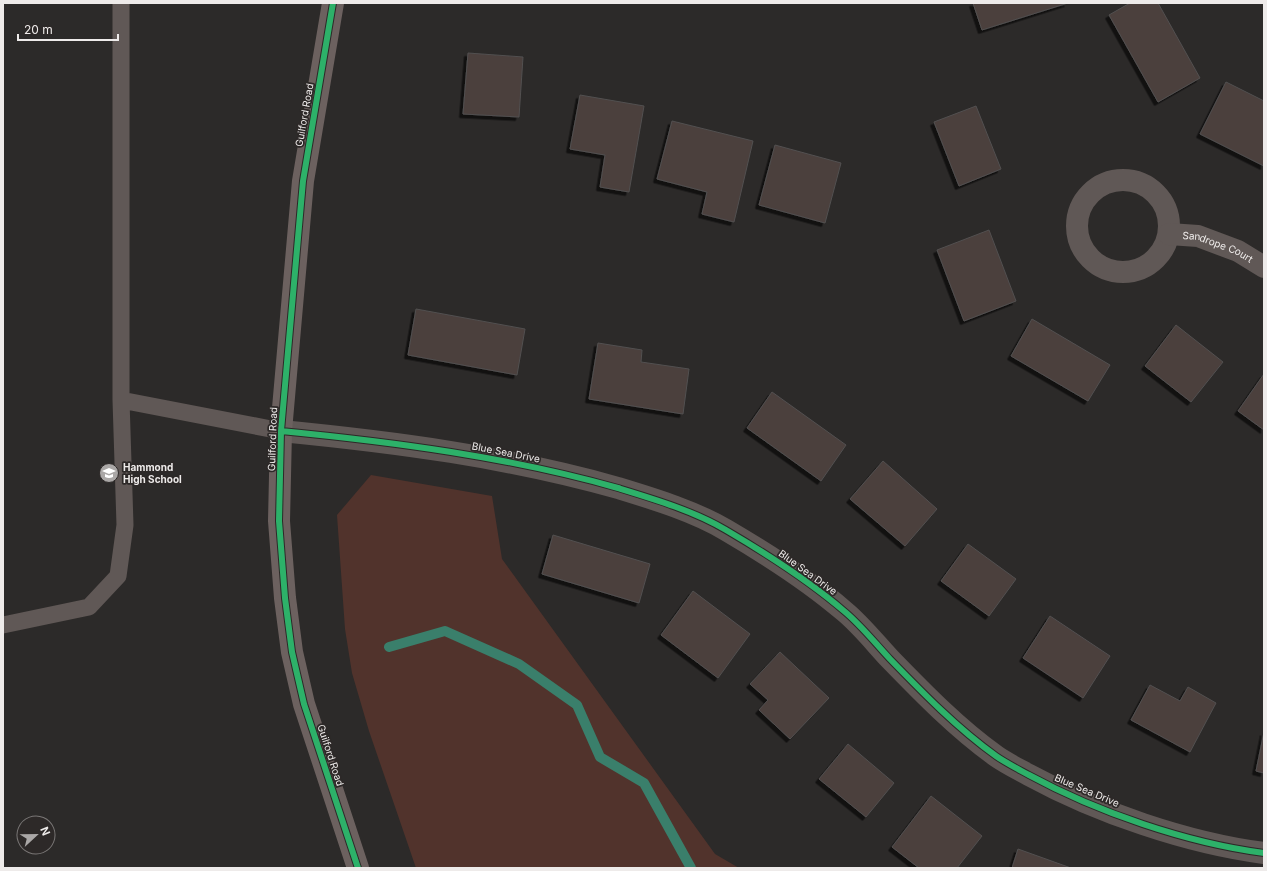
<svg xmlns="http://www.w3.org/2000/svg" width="1267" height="871" font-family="Inter,sans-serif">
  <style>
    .green { fill: #51332c }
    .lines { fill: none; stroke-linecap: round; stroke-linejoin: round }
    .stream { stroke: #3a7f6b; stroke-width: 10 }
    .building { fill: #4b3f3d; stroke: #525050; filter: url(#shadow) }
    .lane { stroke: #605856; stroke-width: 17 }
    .street { stroke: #605856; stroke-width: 22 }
    .secondary { stroke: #6c615f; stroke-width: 22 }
    .cycleway-casing { stroke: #2d2928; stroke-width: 8 }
    .cycleway { stroke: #2db169; stroke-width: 6 }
    .labels { text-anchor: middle; stroke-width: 3.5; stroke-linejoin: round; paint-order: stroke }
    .street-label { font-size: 10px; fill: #eeebea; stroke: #2d2928 }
    .poi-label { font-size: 10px; font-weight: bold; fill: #eeebea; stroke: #2d2928; text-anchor: start }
  </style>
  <defs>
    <filter id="shadow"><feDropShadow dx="-3.5" dy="3.5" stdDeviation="0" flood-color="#0009"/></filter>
  </defs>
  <rect width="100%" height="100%" fill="#2c2a29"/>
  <!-- green -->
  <path class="green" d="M371,475l121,21 10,63 213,295 24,14h-323l-47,-137 -17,-58 -7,-44 -8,-114z"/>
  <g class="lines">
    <!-- stream -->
    <path class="stream" d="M389,647l56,-16 74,33 58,41 23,52 44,26 47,85"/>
  </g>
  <!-- building -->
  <path class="building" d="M973,3h95l-86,27z
    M1130,3h28l42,75 -42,24 -49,-87z
    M468,53l55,4 -4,60 -56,-3z
    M1226,82l38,19v65l-64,-32z
    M580,95l64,11 -15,86 -29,-5 5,-32 -35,-6z
    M976,106l25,63 -42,17 -25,-64z
    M672,121l81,20 -19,81 -32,-8 5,-22 -50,-13z
    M775,145l66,18 -16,60 -66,-18z
    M989,230l27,71 -52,20 -27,-71z
    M416,309l109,20 -8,46 -109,-20z
    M1032,319l78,46 -22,36 -77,-45z
    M1176,325l47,37 -32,40 -46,-36z
    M598,343l44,7 -1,12 48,7 -6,45 -94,-15z
    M1264,374v56l-26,-19z
    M772,392l74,53 -25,36 -74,-53z
    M883,461l54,48 -32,37 -55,-47z
    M553,535l97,29 -11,39 -97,-29z
    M968,544l48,35 -27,37 -48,-35z
    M693,591l57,43 -32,44 -57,-43z
    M1050,616l60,40 -27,42 -60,-40z
    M780,652l49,46 -39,41 -31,-29 9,-10 -18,-16z
    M1150,685l30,16 8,-14 28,16 -26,49 -59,-32z
    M1264,732v41l-8,-2z
    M848,744l46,39 -28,34 -47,-38z
    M931,796l51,40 -25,32h-38l-27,-21z
    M1018,849l53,19h-59z"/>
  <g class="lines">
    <!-- lane -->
    <path class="lane" d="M121,400l160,31
      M3,625l86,-18 29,-31 7,-51 -4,-125v-397"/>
    <!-- street -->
    <g class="street">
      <circle cx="1123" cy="226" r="46"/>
      <path id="s1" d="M1169,234l29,2 40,15 26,16"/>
      <path d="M281,431c113,11 228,26 337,57 36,11 76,23 108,42 41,24 82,50 118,81 17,14 31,32 46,48 33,34 67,69 106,97 10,7 22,13 33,19 68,37 158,68 235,78"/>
    </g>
    <!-- secondary -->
    <path class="secondary" d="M333,3l-30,178 -22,250 -2,90 6,77 7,54 12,52 54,164"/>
    <!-- cycleway casing -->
    <g class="cycleway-casing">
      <path id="cycleway" d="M333,3l-30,178 -22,250 -2,90 6,77 7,54 12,52 54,164
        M281,431c113,11 228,26 337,57 36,11 76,23 108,42 41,24 82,50 118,81 17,14 31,32 46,48 33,34 67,69 106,97 10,7 22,13 33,19 68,37 158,68 235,78"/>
    </g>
    <!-- cycleway -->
    <use href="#cycleway" class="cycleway"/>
  </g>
  <!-- icons -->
  <defs>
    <g id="school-disc" transform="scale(1)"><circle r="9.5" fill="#aaa7a6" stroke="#2d2928"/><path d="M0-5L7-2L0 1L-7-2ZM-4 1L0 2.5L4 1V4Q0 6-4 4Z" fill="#fff"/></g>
  </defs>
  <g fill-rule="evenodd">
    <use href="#school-disc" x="109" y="473"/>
  </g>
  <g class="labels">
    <!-- street labels -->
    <g class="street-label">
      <text transform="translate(304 115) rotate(-80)" y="4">Guilford Road</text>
      <text dy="4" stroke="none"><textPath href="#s1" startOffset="51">Sandrope Court</textPath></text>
      <text transform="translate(272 439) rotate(-88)" y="4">Guilford Road</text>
      <text transform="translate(506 452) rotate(11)" y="4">Blue Sea Drive</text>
      <text transform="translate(808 572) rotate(36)" y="4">Blue Sea Drive</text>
      <text transform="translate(331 755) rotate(72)" y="4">Guilford Road</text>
      <text transform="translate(1087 790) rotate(23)" y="4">Blue Sea Drive</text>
    </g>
    <!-- poi labels -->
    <g class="poi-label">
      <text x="123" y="471">Hammond<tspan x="123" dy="12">High School</tspan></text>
    </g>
  </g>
  <!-- border -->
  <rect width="1267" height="871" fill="none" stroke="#eeebea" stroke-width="8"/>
  <!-- north arrow -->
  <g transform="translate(36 835) rotate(68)"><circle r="19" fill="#2d2928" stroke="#7a7776"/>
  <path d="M0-3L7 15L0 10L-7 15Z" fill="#aaa7a6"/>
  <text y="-6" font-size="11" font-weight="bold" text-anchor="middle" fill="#eeebea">N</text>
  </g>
  <!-- scale -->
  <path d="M18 34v6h100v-6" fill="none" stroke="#eeebea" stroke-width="2"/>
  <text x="24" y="34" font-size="12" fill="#eeebea" stroke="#2d2928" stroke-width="3" paint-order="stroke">20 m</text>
</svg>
